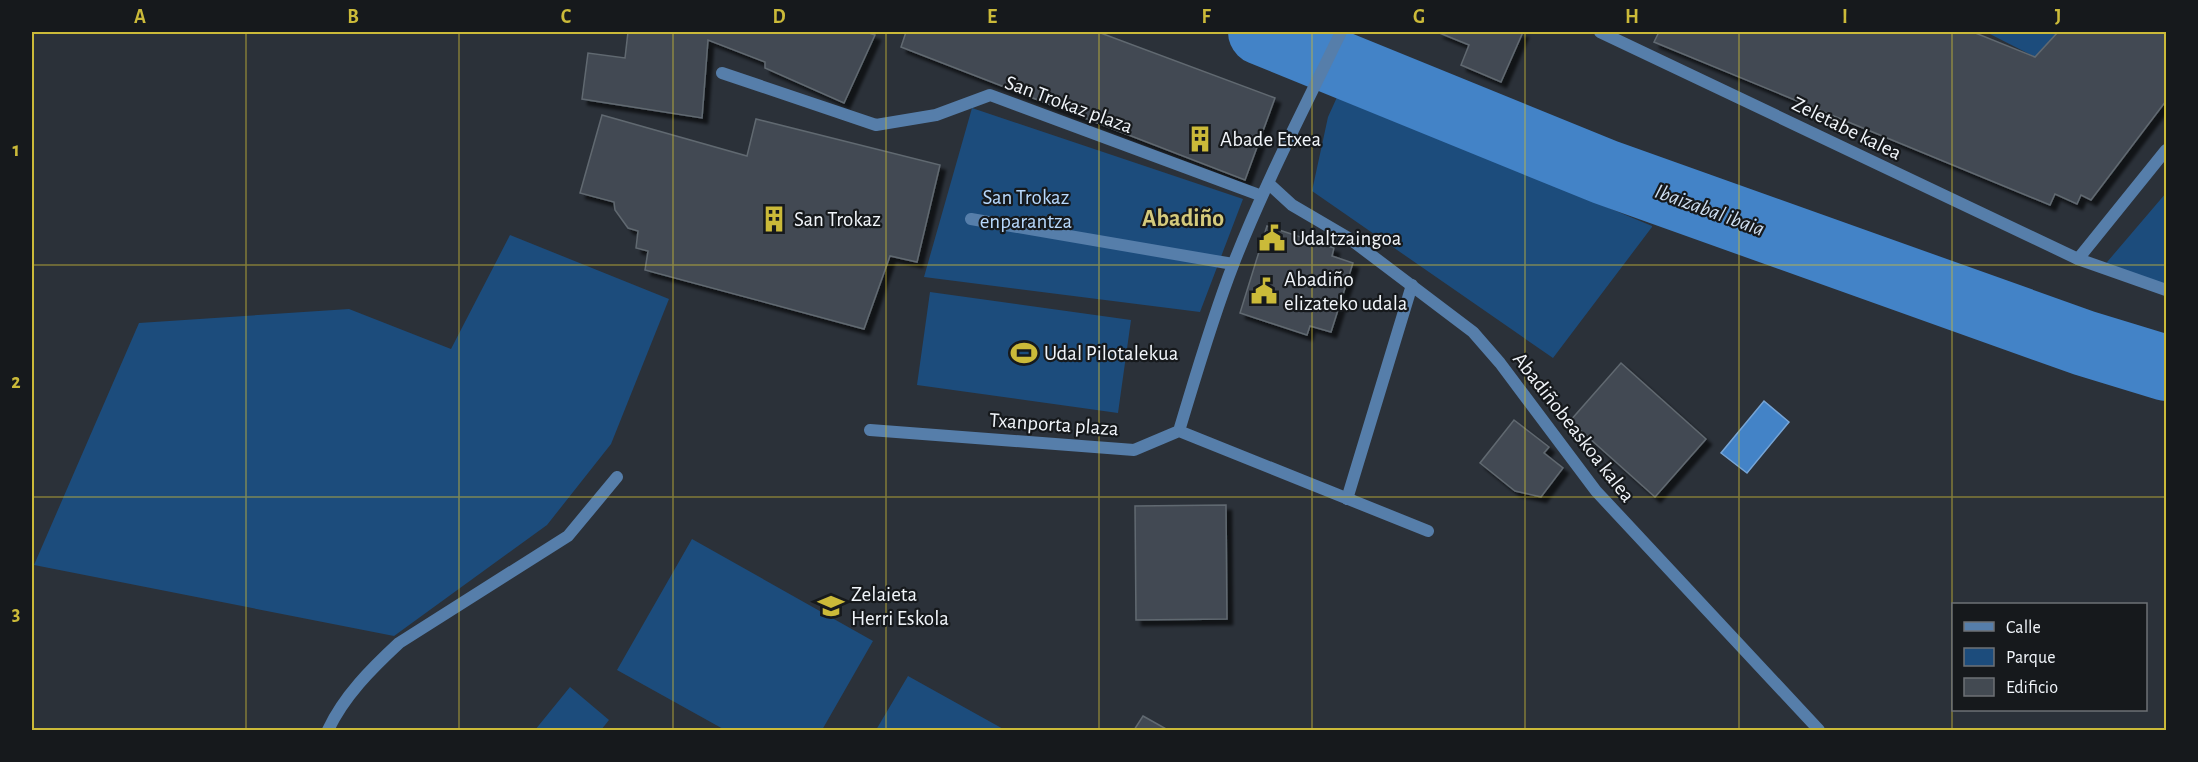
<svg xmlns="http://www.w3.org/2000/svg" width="2198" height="762" font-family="'Alegreya Sans',sans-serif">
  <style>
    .green { fill: #1c4c7c }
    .water { fill: #4383c7; stroke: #77a5d6; stroke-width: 1.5 }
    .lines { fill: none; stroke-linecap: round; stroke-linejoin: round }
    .river { stroke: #4383c7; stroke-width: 66 }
    .building { fill: #434a52; stroke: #616971; stroke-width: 1.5; filter: url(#shadow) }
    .service { stroke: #567eaa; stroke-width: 12 }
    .pedestrian { stroke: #567eaa; stroke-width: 12 }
    .minor { stroke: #567eaa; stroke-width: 12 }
    .grid { fill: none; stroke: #cbba39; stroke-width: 1.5; stroke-opacity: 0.55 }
    .labels { text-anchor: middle; stroke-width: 4.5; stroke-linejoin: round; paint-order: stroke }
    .street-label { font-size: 21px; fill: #f1f5fa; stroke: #16191c }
    .poi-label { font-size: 21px; fill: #f1f5fa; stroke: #16191c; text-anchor: start }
    .park-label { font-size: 21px; fill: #b8d9fd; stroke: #16191c }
    .water-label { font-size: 22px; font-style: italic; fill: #cdddef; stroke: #16191c }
    .quarter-label { font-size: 24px; font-weight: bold; fill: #d4ca7c; stroke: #16191c }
    .neatline { fill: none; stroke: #cbba39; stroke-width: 2 }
    .grid-label { font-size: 20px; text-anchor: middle; font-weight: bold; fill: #cbba39 }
  </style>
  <defs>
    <filter id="shadow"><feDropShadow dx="5.5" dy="5.5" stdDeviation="1.5" flood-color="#0009"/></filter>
  </defs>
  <rect width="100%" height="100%" fill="#2b3139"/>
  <!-- green -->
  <path class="green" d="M1986,32h72l-23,25z
    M1338,95l314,131v1l-99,131 -241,-167 16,-74z
    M972,108l271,91 -43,113 -276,-35z
    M2166,193v96l-64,-21z
    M510,235l159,64 -58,145 -64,81 -153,111 -360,-71 105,-242 210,-14 102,40z
    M930,292l201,28 -13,93 -201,-28z
    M692,539l181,102 -51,89h-97l-108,-60z
    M908,676l97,54h-129z
    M570,687l39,33 -8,10h-66z"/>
  <!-- water -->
  <path class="water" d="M1764,401l25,21 -42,51 -26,-20z"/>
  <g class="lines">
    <!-- river -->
    <path class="river" d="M1261,32l344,140 479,171 82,25"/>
  </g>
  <!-- building -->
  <path class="building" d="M628,32h238l9,3 -31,68 -79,-35v-6l-57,-22 -6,78 -120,-19 6,-46 37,5z
    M906,32h192l177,66 -30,82 -344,-133z
    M1437,32h86l-22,50 -40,-17 8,-20z
    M1659,32h314l62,25 23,-25h108v69l-75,99 -10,-5 -4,9 -22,-10 -5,11 -396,-163z
    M602,115l145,41 9,-37 184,46 -23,97 -27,-6 -26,73 -219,-59 3,-19 -12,-3 2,-17 -10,-3 -13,-18 -1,-8 -34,-9z
    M1267,226l67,22 -2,8 21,7 -22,69 -21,-6 -3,9 -67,-22z
    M1621,363l85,76 -51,58 -85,-76z
    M1514,420l35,27 -5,6 19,15 -22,29 -26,-6 -35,-28z
    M1226,505l1,114 -91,1 -1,-114z
    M1143,716l25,14h-34z"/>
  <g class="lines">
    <!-- service -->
    <path class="service" d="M971,219l262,45
      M1347,499l65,-214"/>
    <!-- pedestrian -->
    <path class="pedestrian" d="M2078,259l88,31"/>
    <!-- minor -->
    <path class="minor" d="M1600,32l478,227 88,-109
      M722,73l154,52 60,-10 54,-20 272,101
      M1268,183l24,22 58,34 123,93 27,31 96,128 223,239
      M870,430l264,20 45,-19 249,100
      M1179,431c17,-56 33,-112 54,-166 31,-80 71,-156 108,-233
      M328,730c16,-34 43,-61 71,-87l169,-107 49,-59"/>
  </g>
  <!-- grid -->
  <path class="grid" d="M246,32v698M459,32v698M673,32v698M886,32v698M1099,32v698M1312,32v698M1525,32v698M1739,32v698M1952,32v698M32,265h2134M32,497h2134"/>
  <!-- icons -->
  <defs>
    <g id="building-bare" transform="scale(2.07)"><path d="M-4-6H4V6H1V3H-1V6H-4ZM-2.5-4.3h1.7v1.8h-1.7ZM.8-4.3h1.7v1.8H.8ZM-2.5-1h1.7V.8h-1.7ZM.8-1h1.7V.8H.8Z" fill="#cbba39" stroke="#16191c" stroke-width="2.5" paint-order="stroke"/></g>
    <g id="civic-bare" transform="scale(2.07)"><path d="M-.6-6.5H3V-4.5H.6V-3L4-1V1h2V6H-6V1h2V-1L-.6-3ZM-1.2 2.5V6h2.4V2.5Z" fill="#cbba39" stroke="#16191c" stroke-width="2.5" paint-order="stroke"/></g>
    <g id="stadium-bare" transform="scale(2.07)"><path d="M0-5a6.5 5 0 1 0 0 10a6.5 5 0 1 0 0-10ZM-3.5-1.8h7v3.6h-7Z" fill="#cbba39" stroke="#16191c" stroke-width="2.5" paint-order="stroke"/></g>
    <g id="school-bare" transform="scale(2.07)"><path d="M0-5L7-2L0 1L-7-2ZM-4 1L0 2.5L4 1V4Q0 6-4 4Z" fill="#cbba39" stroke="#16191c" stroke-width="2.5" paint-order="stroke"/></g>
  </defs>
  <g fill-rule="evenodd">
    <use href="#building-bare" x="1200" y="139"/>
    <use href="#building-bare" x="774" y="219"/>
    <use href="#civic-bare" x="1272" y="238"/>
    <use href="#civic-bare" x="1264" y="291"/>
    <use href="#stadium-bare" x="1024" y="353"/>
    <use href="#school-bare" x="831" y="606"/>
  </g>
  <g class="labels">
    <!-- street labels -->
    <g class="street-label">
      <text transform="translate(1069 104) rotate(20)" y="7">San Trokaz plaza</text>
      <text transform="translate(1847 128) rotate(26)" y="7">Zeletabe kalea</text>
      <text transform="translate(1054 424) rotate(4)" y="7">Txanporta plaza</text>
      <text transform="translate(1574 427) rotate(52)" y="7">Abadiñobeaskoa kalea</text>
    </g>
    <!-- poi labels -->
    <g class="poi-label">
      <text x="1220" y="146">Abade Etxea</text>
      <text x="794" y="226">San Trokaz</text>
      <text x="1292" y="245">Udaltzaingoa</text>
      <text x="1284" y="286">Abadiño<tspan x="1284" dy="24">elizateko udala</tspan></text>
      <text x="1044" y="360">Udal Pilotalekua</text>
      <text x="851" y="601">Zelaieta<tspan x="851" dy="24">Herri Eskola</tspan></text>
    </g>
    <!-- park labels -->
    <g class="park-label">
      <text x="1026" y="204">San Trokaz<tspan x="1026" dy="24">enparantza</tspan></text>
    </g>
    <!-- water labels -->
    <g class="water-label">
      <text transform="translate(1710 209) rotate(20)" y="8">Ibaizabal ibaia</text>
    </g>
    <!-- quarter labels -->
    <g class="quarter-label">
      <text x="1183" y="226">Abadiño</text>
    </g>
  </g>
  <!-- border -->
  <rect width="2198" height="762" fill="none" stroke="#16191c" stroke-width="66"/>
  <!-- legend -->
  <rect x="1952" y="603" width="195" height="108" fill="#16191c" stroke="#6e7175" stroke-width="1.5"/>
  <rect x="1964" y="622" width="30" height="9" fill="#567eaa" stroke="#6e7175" stroke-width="1.5"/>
  <text x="2006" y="633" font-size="18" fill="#f1f5fa">Calle</text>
  <rect x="1964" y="648" width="30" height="18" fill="#1c4c7c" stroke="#6e7175" stroke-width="1.5"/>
  <text x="2006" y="663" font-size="18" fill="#f1f5fa">Parque</text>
  <rect x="1964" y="678" width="30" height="18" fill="#434a52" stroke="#6e7175" stroke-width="1.5"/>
  <text x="2006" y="693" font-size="18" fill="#f1f5fa">Edificio</text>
  <rect x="33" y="33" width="2132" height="696" class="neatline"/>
  <g class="grid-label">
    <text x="140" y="23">A</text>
    <text x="353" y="23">B</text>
    <text x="566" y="23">C</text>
    <text x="779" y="23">D</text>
    <text x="992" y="23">E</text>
    <text x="1206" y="23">F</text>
    <text x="1419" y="23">G</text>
    <text x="1632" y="23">H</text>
    <text x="1845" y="23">I</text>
    <text x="2058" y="23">J</text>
    <text x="16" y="156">1</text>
    <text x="16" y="388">2</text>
    <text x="16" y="620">3</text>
  </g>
</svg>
